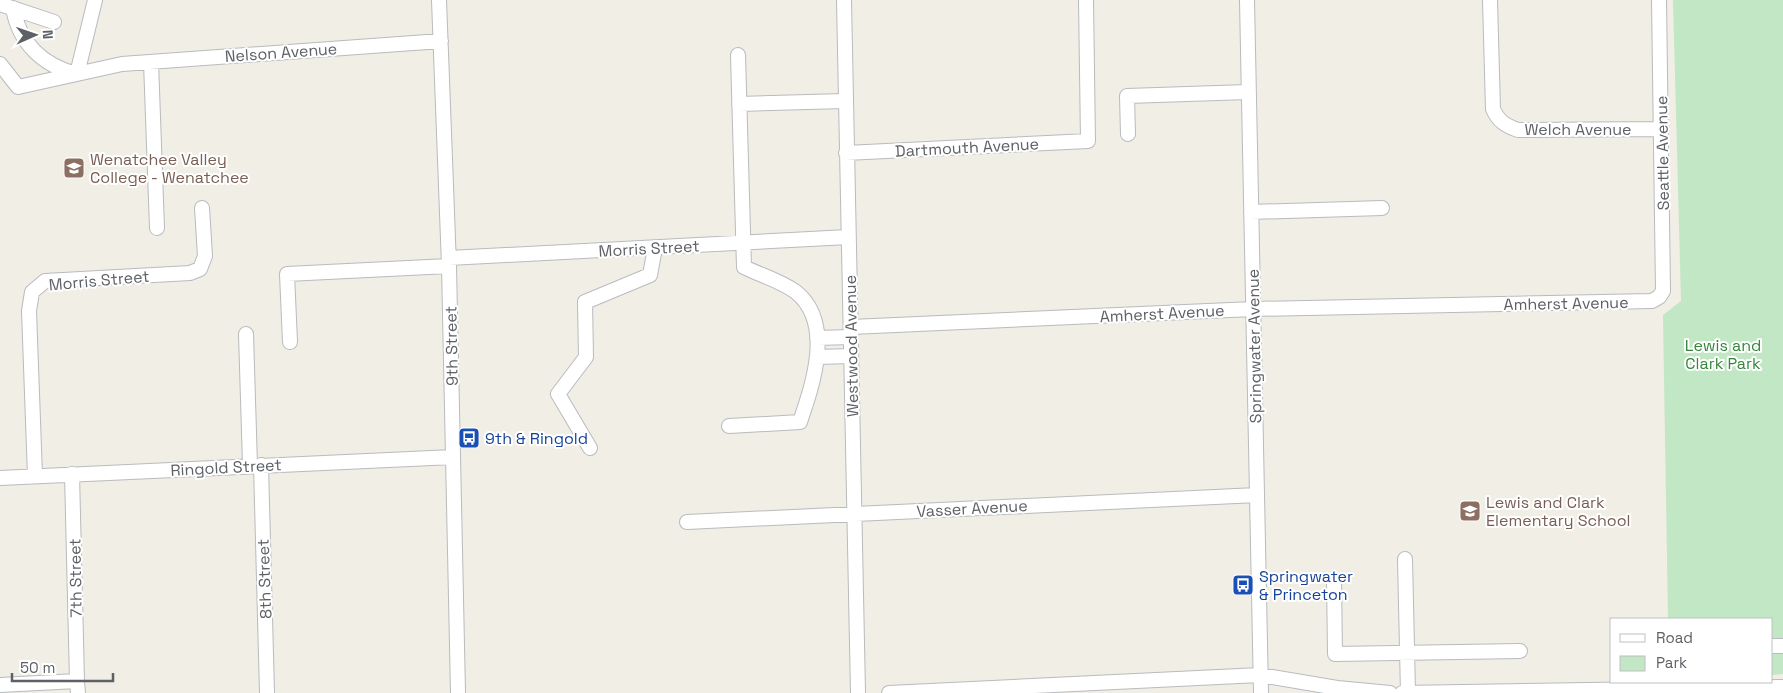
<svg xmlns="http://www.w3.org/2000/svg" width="1783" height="693" font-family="'Space Grotesk',sans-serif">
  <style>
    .green { fill: #c2e7c4 }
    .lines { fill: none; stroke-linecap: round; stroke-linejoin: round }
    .minor-casing { stroke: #b8bbbf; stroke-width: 16 }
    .minor { stroke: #fff; stroke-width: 14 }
    .labels { text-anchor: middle; stroke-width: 4; stroke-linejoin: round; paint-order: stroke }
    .street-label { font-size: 16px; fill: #5d6166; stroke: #fff }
    .education-label { font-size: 16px; fill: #785e54; stroke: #fff; text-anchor: start }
    .park-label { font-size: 16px; fill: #34863c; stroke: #fff }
    .transit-label { font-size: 16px; fill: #164399; stroke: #fff; text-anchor: start }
  </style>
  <rect width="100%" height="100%" fill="#f0eee5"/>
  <!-- green -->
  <path class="green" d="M1673,0h110v674l-11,1v-56h-104l-5,-304 18,-14z"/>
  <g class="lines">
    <!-- minor casing -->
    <g class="minor-casing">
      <path id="minor" d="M439,0l10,266 9,427
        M844,0l14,693
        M1247,0l14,693
        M1490,0l3,109c5,12 13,17 25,21l144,-1
        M0,4l54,18
        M13,8c6,35 30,58 64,66l18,-74
        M151,62l6,166
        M0,64l18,23 104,-23 319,-23
        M739,104l106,-3
        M1128,134l-1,-38 121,-4
        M846,153l242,-12 -2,-141
        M1251,212l131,-4
        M449,258l399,-21
        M851,327l402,-18 399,-8 7,-4 4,-6 -4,-291
        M246,334l4,131
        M817,338l34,-1
        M290,342l-3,-68 162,-8
        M817,357l34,-1
        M729,426l71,-4c13,-38 34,-99 -4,-130 -15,-11 -36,-17 -52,-25l-6,-212
        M590,448l-32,-54 28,-37 -1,-55 65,-27 5,-27
        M261,465l6,228
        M72,474l5,207
        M35,476l-6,-165 3,-19 13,-11 145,-8 10,-4 5,-13 -3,-48
        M0,478l453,-21
        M687,522l570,-27
        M1405,559l3,134
        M1334,580l1,74 185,-3
        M1772,646h11
        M0,685l77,-4 1,12
        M889,693l371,-18 77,13 53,5
        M1402,693l381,-6"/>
    </g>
    <!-- minor -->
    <use href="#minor" class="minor"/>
  </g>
  <!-- icons -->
  <defs>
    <g id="university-square" transform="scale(1.125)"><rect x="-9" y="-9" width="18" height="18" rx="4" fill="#8d6e63" stroke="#fff"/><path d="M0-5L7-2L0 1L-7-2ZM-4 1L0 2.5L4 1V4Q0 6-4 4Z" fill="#fff"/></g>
    <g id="bus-square" transform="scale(1.125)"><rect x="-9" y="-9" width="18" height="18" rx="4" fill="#1a4fb4" stroke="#fff"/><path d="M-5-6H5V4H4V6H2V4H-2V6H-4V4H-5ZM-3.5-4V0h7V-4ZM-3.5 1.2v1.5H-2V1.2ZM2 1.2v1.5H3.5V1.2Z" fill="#fff"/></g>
    <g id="school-square" transform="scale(1.125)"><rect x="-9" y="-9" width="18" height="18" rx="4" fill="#8d6e63" stroke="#fff"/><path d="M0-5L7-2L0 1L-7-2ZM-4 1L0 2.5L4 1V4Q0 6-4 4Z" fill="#fff"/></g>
  </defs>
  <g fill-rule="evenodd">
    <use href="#university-square" x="74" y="168"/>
    <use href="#bus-square" x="469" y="438"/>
    <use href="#school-square" x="1470" y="511"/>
    <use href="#bus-square" x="1243" y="585"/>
  </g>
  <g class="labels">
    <!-- street labels -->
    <g class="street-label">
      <text transform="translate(281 52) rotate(-4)" y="6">Nelson Avenue</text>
      <text x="1578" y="135">Welch Avenue</text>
      <text transform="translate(967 147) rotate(-3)" y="6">Dartmouth Avenue</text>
      <text transform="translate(1662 153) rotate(-91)" y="6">Seattle Avenue</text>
      <text transform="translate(649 248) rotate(-3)" y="6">Morris Street</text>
      <text transform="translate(99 280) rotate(-5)" y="6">Morris Street</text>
      <text transform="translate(1566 303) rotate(-1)" y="6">Amherst Avenue</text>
      <text transform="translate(1162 313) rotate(-3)" y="6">Amherst Avenue</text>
      <text transform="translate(451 346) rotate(-91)" y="6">9th Street</text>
      <text transform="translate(851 346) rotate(-91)" y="6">Westwood Avenue</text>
      <text transform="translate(1254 346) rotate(-91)" y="6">Springwater Avenue</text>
      <text transform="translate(226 467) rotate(-3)" y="6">Ringold Street</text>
      <text transform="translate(972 508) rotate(-3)" y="6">Vasser Avenue</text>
      <text transform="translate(75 578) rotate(-91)" y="6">7th Street</text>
      <text transform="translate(264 579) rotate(-92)" y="6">8th Street</text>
    </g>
    <!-- education labels -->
    <g class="education-label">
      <text x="90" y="165">Wenatchee Valley<tspan x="90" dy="18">College - Wenatchee</tspan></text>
      <text x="1486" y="508">Lewis and Clark<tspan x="1486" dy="18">Elementary School</tspan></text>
    </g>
    <!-- park labels -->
    <g class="park-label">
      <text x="1723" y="351">Lewis and<tspan x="1723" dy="18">Clark Park</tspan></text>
    </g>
    <!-- transit labels -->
    <g class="transit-label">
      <text x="485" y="444">9th &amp; Ringold</text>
      <text x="1259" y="582">Springwater<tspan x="1259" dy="18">&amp; Princeton</tspan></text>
    </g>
  </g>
  <!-- legend -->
  <rect x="1610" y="618" width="162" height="65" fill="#ffffff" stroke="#bec0c2"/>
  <rect x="1620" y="634" width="25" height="8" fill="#ffffff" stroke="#bec0c2"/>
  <text x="1656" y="643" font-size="15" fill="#5d6166">Road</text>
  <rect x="1620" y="656" width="25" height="15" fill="#c2e7c4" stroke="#bec0c2"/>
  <text x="1656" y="668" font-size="15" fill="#5d6166">Park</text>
  <!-- north arrow -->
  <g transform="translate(35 35) rotate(88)" stroke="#ffffff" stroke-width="4" paint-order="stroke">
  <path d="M0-4L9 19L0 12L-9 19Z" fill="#5d6166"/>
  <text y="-8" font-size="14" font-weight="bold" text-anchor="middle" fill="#5d6166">N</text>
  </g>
  <!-- scale -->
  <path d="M12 673v8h101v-8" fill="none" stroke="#5d6166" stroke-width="2.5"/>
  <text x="20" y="673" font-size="15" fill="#5d6166" stroke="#ffffff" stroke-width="4" paint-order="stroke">50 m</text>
</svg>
